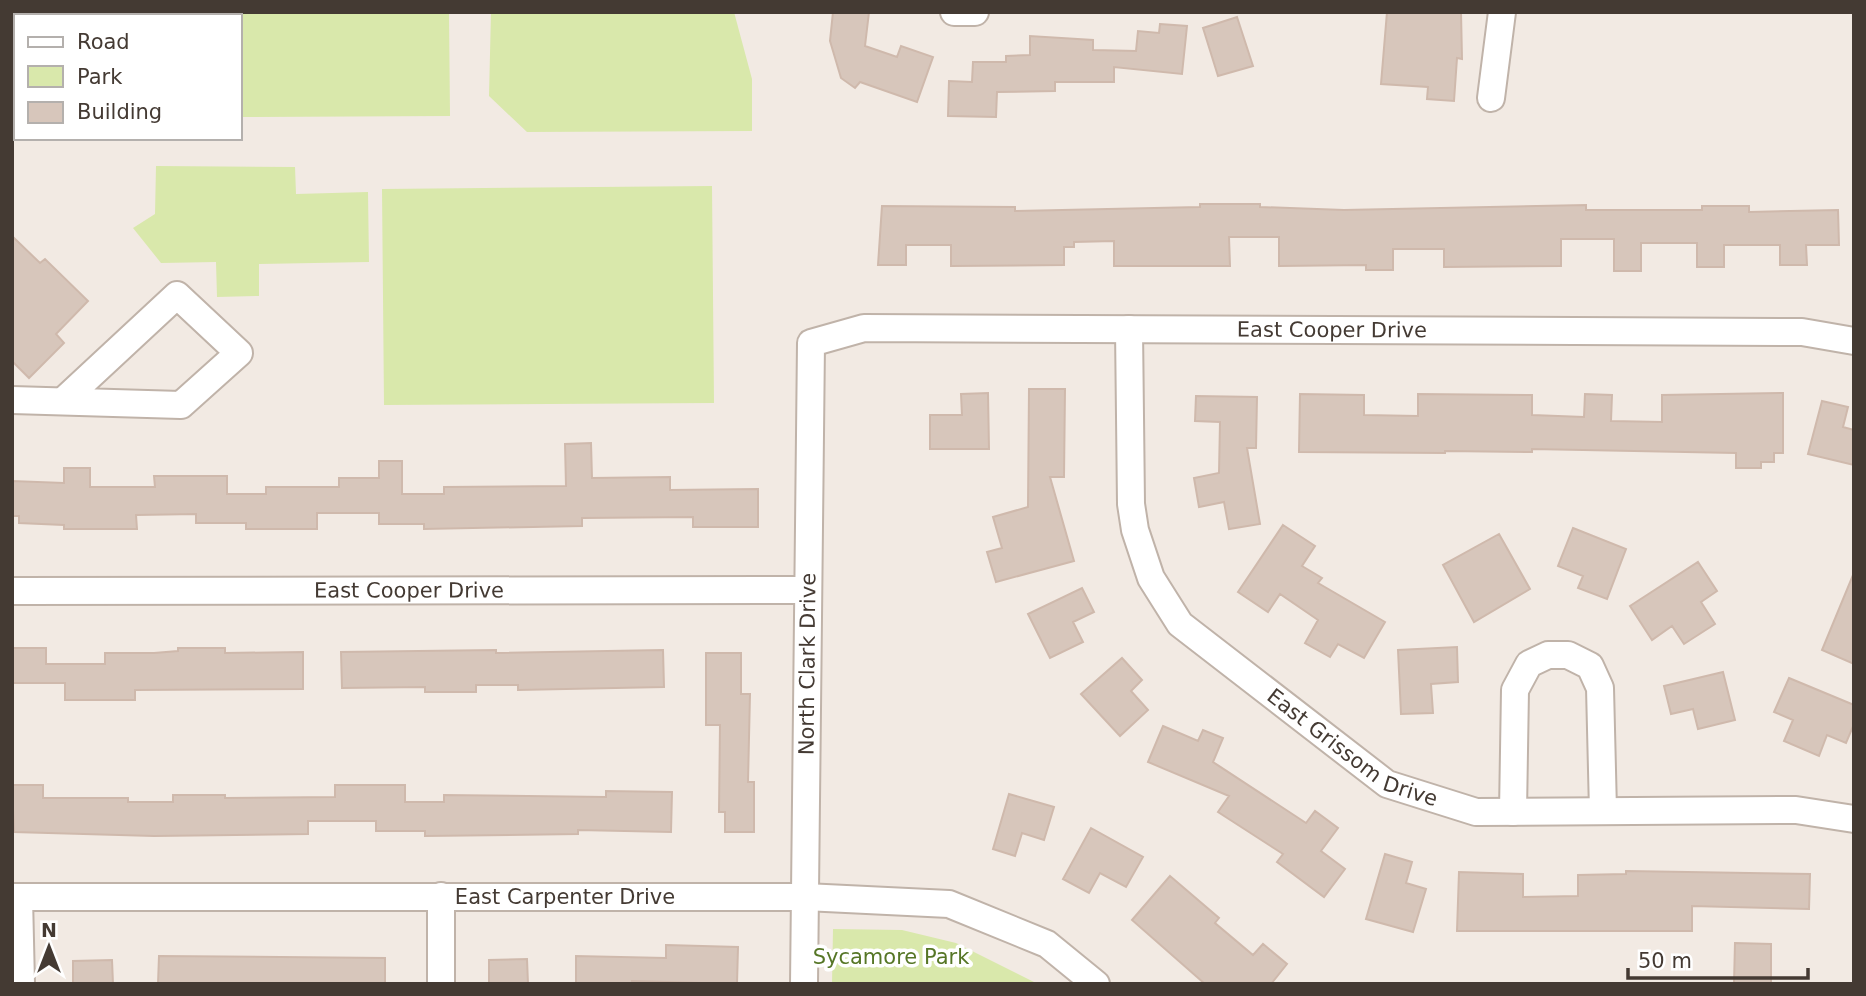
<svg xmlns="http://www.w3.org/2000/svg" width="1866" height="996" font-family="'DejaVu Sans',sans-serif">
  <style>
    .green { fill: #d9e8ab }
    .building { fill: #d7c6bb; stroke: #cfb9ac; stroke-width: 2 }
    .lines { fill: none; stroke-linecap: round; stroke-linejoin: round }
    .minor-casing { stroke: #c0b3a9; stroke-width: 30 }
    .minor { stroke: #fff; stroke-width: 26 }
    .labels { text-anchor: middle; stroke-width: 7; stroke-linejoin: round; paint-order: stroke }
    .street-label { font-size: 21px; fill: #443a33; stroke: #fff }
    .park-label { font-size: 21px; fill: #567626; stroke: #fff }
  </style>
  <rect width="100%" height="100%" fill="#f2eae3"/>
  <!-- green -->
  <path class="green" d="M72,12h377l1,104 -210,1v-101h-168z
    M491,12h243l18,67v52l-225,1 -38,-36z
    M156,166l139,1 1,27 72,-2 1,70 -110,2v32l-42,1 -1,-35 -55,1 -28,-35 22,-14z
    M712,186l2,217 -330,2 -2,-216z
    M833,929l69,1 54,13 82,41h-206z"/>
  <!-- building -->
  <path class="building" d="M833,12h36l-4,34 32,11 4,-11 32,11 -16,45 -57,-20 -5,6 -14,-10 -11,-37z
    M1387,12h74l1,47 -5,-1 -3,43 -27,-2 1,-12 -47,-3z
    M1237,17l16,49 -35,10 -15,-48z
    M1160,24l27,2 -5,48 -68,-7v15h-59v9l-58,1 -1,25 -48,-1 1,-35 23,1 1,-20h33v-6l24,-1v-19l63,4v10l43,1 2,-20 21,2z
    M1200,204h60v3l84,3 242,-5v5h116v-4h47v6l89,-2 1,35h-33l1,20h-27v-20h-56v22h-27v-24h-56v28h-27v-32h-53v27l-117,1v-18h-51v21h-27v-5l-87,1v-29h-50l1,29h-116v-25l-40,1v5h-10v18l-113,1v-21h-45v20h-28l4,-59 133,1v4l185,-4z
    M12,236l28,27 5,-4 43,42 -32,33 8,9 -35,35 -17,-17z
    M1029,389h36l-1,88h-14l24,84 -78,21 -9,-30 15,-4 -9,-31 35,-10z
    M988,393l1,56h-59v-34h32l-1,-21z
    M1783,393v60h-9v9h-13v6h-25v-15l-204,-4v3l-87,-1v2l-146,-1 1,-58 64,1v20l54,1v-22l114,1v20l52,2 1,-23 27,1 -1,26 51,1v-27z
    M1196,396l61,1 -1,51h-9l13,76 -31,5 -5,-27 -25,5 -5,-29 25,-5 1,-51 -25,-1z
    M1822,401l26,6 -5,20 11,3v35l-46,-11z
    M591,443l1,35 78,-1v13l88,-1v38h-65v-10l-111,1v8l-158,3v-5h-45v-11h-62v16h-71v-6h-50v-9l-60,1 1,14h-73v-4l-45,-2v-7h-7v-35l52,2v-15h26v19h65l-1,-11h73v18h39v-7h73v-9h40v-17h23v33h42v-7l122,-1 -1,-42z
    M1283,525l32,21 -13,20 20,12 -4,5 67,39 -21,36 -26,-14 -8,13 -25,-14 13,-23 -38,-26 -12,18 -30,-20z
    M1573,528l53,21 -19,50 -29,-11 5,-12 -25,-10z
    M1499,534l31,55 -56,33 -31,-57z
    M1698,562l19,29 -16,11 14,22 -31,20 -12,-18 -20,14 -22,-34z
    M1853,575h1v89l-32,-14z
    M1082,588l12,24 -21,10 10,20 -33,16 -22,-44z
    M1457,647l1,35 -27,2 2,29 -32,1 -3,-64z
    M12,648h34v16h59v-11h49l24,-2v-3h47v5l78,-1v37l-168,1v10h-70v-17h-53z
    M496,650v3l167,-3 1,37 -146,3v-5h-42v7h-51v-5l-83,1 -1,-36z
    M706,653h35v41h9l-2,88h6v50h-29v-20h-6l1,-87h-14z
    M1122,658l20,22 -11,11 17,19 -28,26 -39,-42z
    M1723,672l12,48 -37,9 -5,-20 -22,5 -7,-28z
    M1789,678l65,27v19l-8,19 -19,-8 -8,21 -35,-15 9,-21 -19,-8z
    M1163,726l35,15 5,-11 20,8 -10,24 93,61 9,-12 23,17 -17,23 24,18 -21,28 -47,-35 6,-8 -65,-42 11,-16 -81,-34z
    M12,785h31v13h85v4h45v-7h52v3l110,-1v-12h70v17h39v-7l162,2v-6l66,1 -1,40 -93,-2v4l-153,2v-5h-49v-10h-68v13l-154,2 -140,-4z
    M1009,794l45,13 -10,33 -22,-7 -7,23 -22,-7z
    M1091,828l52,29 -17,30 -26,-14 -11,20 -26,-14z
    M1385,854l27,8 -6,21 20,6 -13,43 -47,-13z
    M1626,871l184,3 -1,35 -117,-3v25h-235l2,-59 64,2v23l55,-1v-21l48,-1z
    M1170,876l49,42 -4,5 38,32 10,-11 24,20 -16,20h-66l-73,-64z
    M1735,943l36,1v40h-37z
    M666,945l72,2 -1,37 -105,-3v3h-56v-28l90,2z
    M159,956l226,2v26h-227z
    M527,959l1,25h-39v-24z
    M112,960l1,24h-40v-23z"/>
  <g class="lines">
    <!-- minor casing -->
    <g class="minor-casing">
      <g id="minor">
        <path d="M954,12h21"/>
        <path d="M1491,98l11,-86"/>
        <path id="s1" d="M1129,329l2,175 4,26 16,48 29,46 207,160 89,28 320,-2 58,9"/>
        <path d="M12,400l169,5 58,-52 -62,-58 -113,105"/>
        <path id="s2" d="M12,591l796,-1"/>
        <path d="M1513,812l2,-122 14,-26 19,-9h20l22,11 10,22 3,123"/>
        <path d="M441,896v88"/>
        <path id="s3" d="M12,897h793l144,7 98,40 49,40"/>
        <path d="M19,897l2,87"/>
        <path id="s4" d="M804,984l7,-641 53,-15 938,4 52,9"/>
      </g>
    </g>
    <!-- minor -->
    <use href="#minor" class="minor"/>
  </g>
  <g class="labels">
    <!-- street labels -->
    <g class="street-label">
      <text dy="7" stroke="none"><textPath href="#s4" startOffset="1164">East Cooper Drive</textPath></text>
      <text dy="7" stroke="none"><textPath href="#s2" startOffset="397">East Cooper Drive</textPath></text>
      <text dy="7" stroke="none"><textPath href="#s4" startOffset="320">North Clark Drive</textPath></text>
      <text dy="7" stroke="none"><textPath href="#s1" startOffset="520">East Grissom Drive</textPath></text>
      <text dy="7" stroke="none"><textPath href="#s3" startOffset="553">East Carpenter Drive</textPath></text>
    </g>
    <!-- park labels -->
    <g class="park-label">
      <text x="891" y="964">Sycamore Park</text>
    </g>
  </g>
  <!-- border -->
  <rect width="1866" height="996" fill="none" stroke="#443a33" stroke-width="28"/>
  <!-- legend -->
  <rect x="14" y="14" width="228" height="126" fill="#ffffff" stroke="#b4b0ad" stroke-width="2"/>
  <rect x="28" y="37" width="35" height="10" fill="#ffffff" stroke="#b4b0ad" stroke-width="2"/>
  <text x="77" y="49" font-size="21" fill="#443a33">Road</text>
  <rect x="28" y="66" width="35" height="21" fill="#d9e8ab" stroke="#b4b0ad" stroke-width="2"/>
  <text x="77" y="84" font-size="21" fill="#443a33">Park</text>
  <rect x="28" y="102" width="35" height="21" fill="#d7c6bb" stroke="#b4b0ad" stroke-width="2"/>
  <text x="77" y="119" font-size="21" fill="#443a33">Building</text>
  <!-- north arrow -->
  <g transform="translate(49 947)" stroke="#ffffff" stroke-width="5" paint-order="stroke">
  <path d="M0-5L12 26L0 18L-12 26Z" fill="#443a33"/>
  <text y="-10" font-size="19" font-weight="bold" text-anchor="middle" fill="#443a33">N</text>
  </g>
  <!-- scale -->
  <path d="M1628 968v10h180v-10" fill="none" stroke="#443a33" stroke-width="3.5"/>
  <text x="1638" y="968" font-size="21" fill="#443a33" stroke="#ffffff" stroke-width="5" paint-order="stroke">50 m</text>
</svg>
